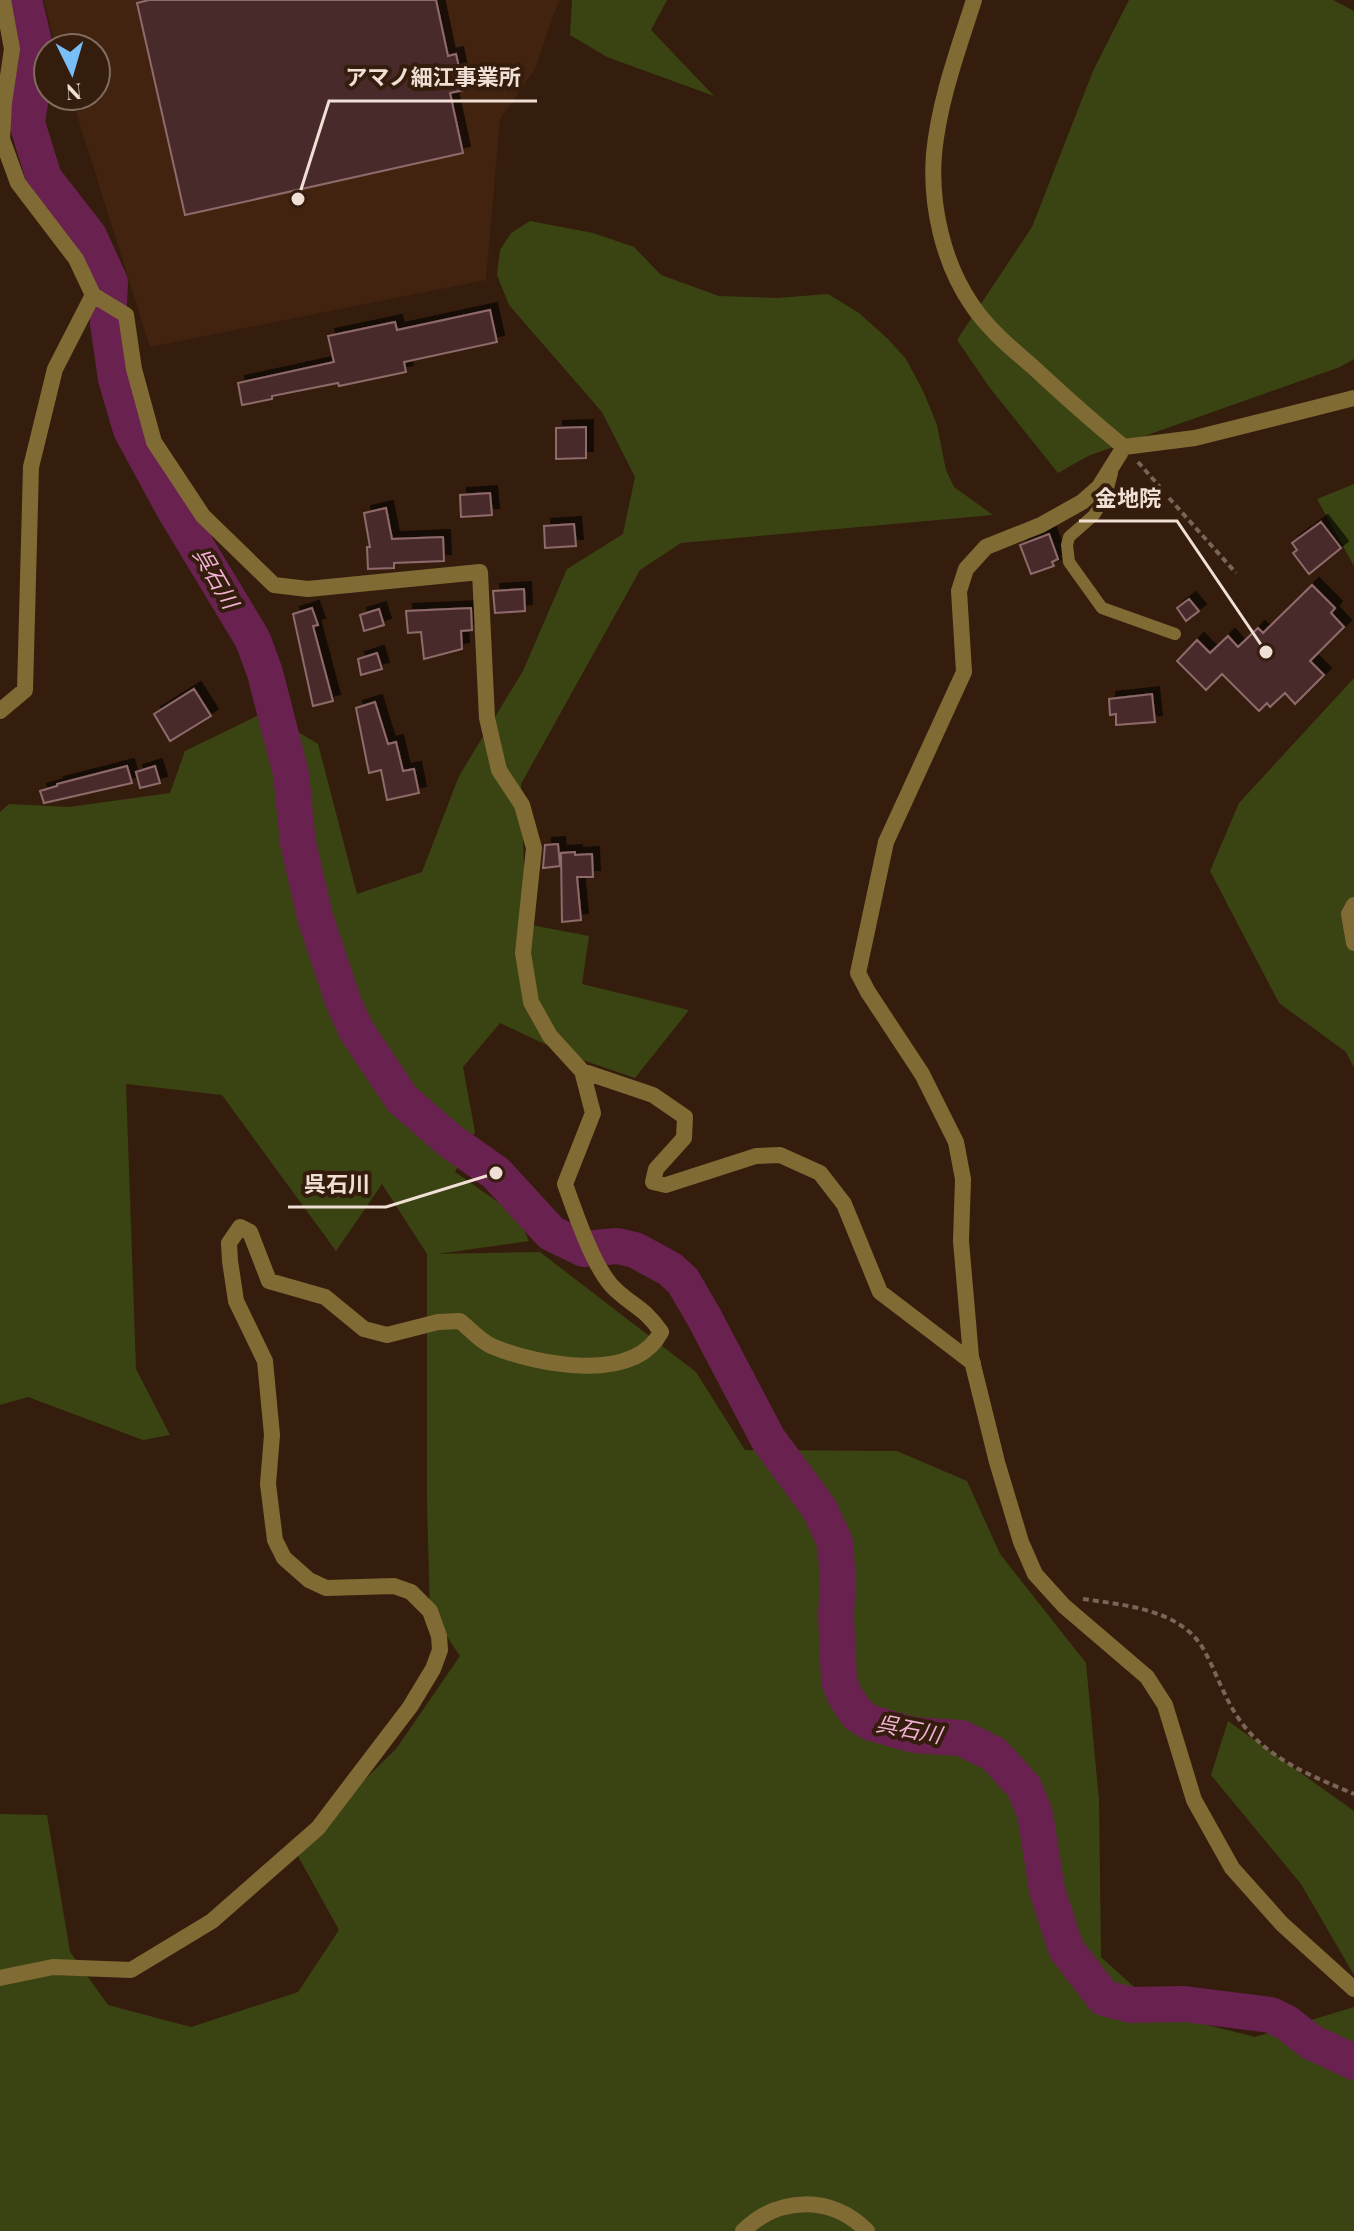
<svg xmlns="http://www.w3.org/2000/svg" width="1354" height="2231" font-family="'Playfair Display','Noto Sans JP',serif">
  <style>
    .built { fill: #41230f }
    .green { fill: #3a4412 }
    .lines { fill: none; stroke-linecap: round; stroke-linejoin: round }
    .river { stroke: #69224f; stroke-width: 36 }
    .building { fill: #4a2b2c; stroke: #8e6a6a; stroke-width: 2; filter: url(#shadow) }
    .path { stroke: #7a6457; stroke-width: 4; stroke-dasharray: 6 4; stroke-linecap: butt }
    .service { stroke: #816b34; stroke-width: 12 }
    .minor { stroke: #816b34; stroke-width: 16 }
    .tertiary { stroke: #816b34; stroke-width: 16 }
    .labels { text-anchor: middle; stroke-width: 8; stroke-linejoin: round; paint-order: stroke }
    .water-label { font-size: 22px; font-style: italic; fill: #f3b3d6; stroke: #351d0d }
    .leader { fill: none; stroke: #f0dfd5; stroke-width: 3 }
    .callout-dot { fill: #f0dfd5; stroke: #351d0d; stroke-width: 3 }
    .callout-label { font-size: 22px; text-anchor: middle; font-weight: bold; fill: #f0dfd5; stroke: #351d0d; stroke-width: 8; stroke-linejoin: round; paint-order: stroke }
  </style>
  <defs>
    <filter id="shadow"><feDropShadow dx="7" dy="-7" stdDeviation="0" flood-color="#0009"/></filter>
  </defs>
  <rect width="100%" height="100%" fill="#351d0d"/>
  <!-- built -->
  <path class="built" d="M44,0h515l-24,69 -35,50 -14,161 -336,67 -79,-251h25v-48h-40z"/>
  <!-- green -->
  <path class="green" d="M572,0h95l-16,30 63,66 -107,-39 -37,-22z
    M1129,0h204l21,11v348l-14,8 -252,89 -30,17 -68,-85 -33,-48 75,-113 61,-156z
    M530,221l63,12 41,14 27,28 58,21 58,2 51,-4 31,19 29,26 18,20 18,34 13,32 9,45 8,17 39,28 -312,28 -41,27 -119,214 5,140 63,12 -7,48 107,26 -54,68 -67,-23 -68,-32 -37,44 12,65 -20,40 63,44 11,25 -92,13 103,-2 156,120 49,78 152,1 70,30 33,73 86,109 13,137 2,157 63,57 91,23 99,-30v224h-1354v-417l47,1 23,137 38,53 83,22 107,-35 41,-62 -45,-81 102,-100 64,-93 -30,-45 -3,-111v-246l-45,-70 -46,67 -114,-156 -96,-11 10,285 34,66 -27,5 -115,-43 -28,8v-593l9,-8 60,3 101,-14 15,-42 80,-39 53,32 39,150 65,-22 37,-96 64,-105 44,-102 56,-35 12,-57 -33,-65 -93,-107 -12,-30 3,-25 11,-17z
    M1354,484v82l-37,-67z
    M1354,678v390l-8,-16 -67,-49 -69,-132 29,-68z
    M1228,1721l126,90v164l-53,-91 -90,-109z"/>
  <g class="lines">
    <!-- river -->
    <path class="river" d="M24,0l13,55 -10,68 17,55 45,58 21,46 -2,41 8,56 15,51 43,79 79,131 12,33 26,101 7,69 17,74 28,84 13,29 46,69 47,41 47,33 55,60 33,16 33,-3 18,4 35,19 13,12 21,36 64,122 51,69 16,34 3,39 -2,34 3,66 6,15 13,19 13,8 43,12 47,3 33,16 30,33 11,27 12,76 19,59 38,49 27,7 53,-1 87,11 16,8 24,19 43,20"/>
  </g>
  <!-- building -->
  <path class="building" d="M149,0h287l12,56 8,-2 8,36 -14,3 13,60 -278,62 -48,-212z
    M490,310l7,32 -93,20 2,10 -67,14 -1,-3 -66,13v3l-30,6 -4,-22 96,-21 -6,-26 67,-14 2,8z
    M586,427v31l-30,1v-31z
    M490,493l2,22 -31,2 -1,-22z
    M386,508l6,31 51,-2 1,24 -50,2v5l-26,1 -1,-22h3l-6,-34z
    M1321,522l20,26 -32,26 -16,-21 4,-3 -5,-7z
    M574,524l2,22 -31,2 -1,-22z
    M1049,534l9,25 -6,3 2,4 -23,8 -11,-29z
    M1312,585l23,23 -4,5 13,14 -34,34 14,14 -29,29 -10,-11 -15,14 -3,-4 -8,8 -37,-37 -16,16 -29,-29 20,-21 13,13 18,-17 10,11 20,-19 5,5z
    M524,589l1,22 -30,2 -2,-22z
    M1189,599l10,12 -13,10 -9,-13z
    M312,608l6,17 -5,1 20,75 -20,5 -20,-92z
    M471,608l1,22 -11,1 1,18 -38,10 -3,-27 -13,1 -2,-22z
    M379,609l5,16 -20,6 -4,-16z
    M377,653l5,16 -21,6 -3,-16z
    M194,689l17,27 -41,25 -16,-27z
    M1152,694l3,28 -39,3v-11l-6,1 -1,-16z
    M375,702l13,42 8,-2 7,29 11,-2 5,24 -32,7 -6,-30 -12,3 -13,-65z
    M127,766l5,17 -88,20 -4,-12 17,-5v-2z
    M155,766l5,17 -20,5 -4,-16z
    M558,844l2,22 -17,2 2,-23z
    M575,852v3l17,-1 1,23h-16l4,43 -19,2 -1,-69z"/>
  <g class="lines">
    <!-- path -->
    <path class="path" d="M1138,462l22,25
      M1169,498l67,75
      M1083,1599c41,6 98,10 121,51 13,24 21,50 37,72 28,38 71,54 113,72"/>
    <!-- service -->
    <path class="service" d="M1112,473l-6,23 -12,19 -25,22 -2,8 2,17 33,46 73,26"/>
    <!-- minor -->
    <path class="minor" d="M974,0c-16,50 -35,101 -40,154 -4,51 9,109 38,151 16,24 39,43 60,61 30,28 60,55 92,81
      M1354,398l-159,40 -71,9 -25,40 -17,15 -41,23 -55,22 -20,22 -7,22 5,81 -78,170 -28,131 10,19 54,82 34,68 7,37 -2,62 10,116 26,105 24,80 14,32 29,32 83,71 18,28 29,95 38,68 50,56 72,65
      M0,711l25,-21 6,-223 24,-98 38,-74
      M1354,905l-5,9 5,29
      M582,1071l71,24 32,22 -1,21 -28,31 -3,13 13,3 90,-29 24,-1 40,18 24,31 36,88 93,71
      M0,1978l53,-11 78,3 81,-49 106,-93 92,-121 23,-38 7,-19 -1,-14 -9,-25 -19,-19 -17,-6 -68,2 -17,-8 -25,-22 -9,-18 -7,-56 4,-49 -7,-74 -29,-60 -6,-40 -1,-18 11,-16 10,5 19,49 56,16 39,32 23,6 51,-13 22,-1c10,8 22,22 34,26 44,18 140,37 167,-15 -17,-26 -33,-28 -50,-47 -19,-22 -36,-73 -46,-101l28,-71 -11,-42 -32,-35 -19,-34 -8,-49 11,-105 -12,-43 -23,-35 -12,-52 -7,-146 -172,17 -34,-4 -71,-69 -49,-74 -20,-73 -8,-54 -33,-20 -17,-36 -58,-76 -16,-44 2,-36 8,-54 -9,-49"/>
    <!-- tertiary -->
    <path class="tertiary" d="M743,2231c36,-35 88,-36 124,0"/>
  </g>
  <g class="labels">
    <!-- water labels -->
    <g class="water-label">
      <text transform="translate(216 578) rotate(60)" y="8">呉石川</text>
      <text transform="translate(909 1729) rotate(11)" y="8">呉石川</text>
    </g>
  </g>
  <!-- callouts -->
  <path class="leader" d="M298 199L329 101H537M1266 652L1177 521H1079M496 1173L386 1207H288"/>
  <g class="callout-dot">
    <circle cx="298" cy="199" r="8"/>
    <circle cx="1266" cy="652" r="8"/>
    <circle cx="496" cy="1173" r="8"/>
  </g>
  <g class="callout-label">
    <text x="433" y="85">アマノ細江事業所</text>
    <text x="1128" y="506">金地院</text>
    <text x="337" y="1192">呉石川</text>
  </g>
  <!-- north arrow -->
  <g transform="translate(72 72) rotate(175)"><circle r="38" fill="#351d0d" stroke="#806b5d" stroke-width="2"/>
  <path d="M0-6L14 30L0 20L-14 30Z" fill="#78bff8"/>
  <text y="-12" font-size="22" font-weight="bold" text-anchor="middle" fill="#f0dfd5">N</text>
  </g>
</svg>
